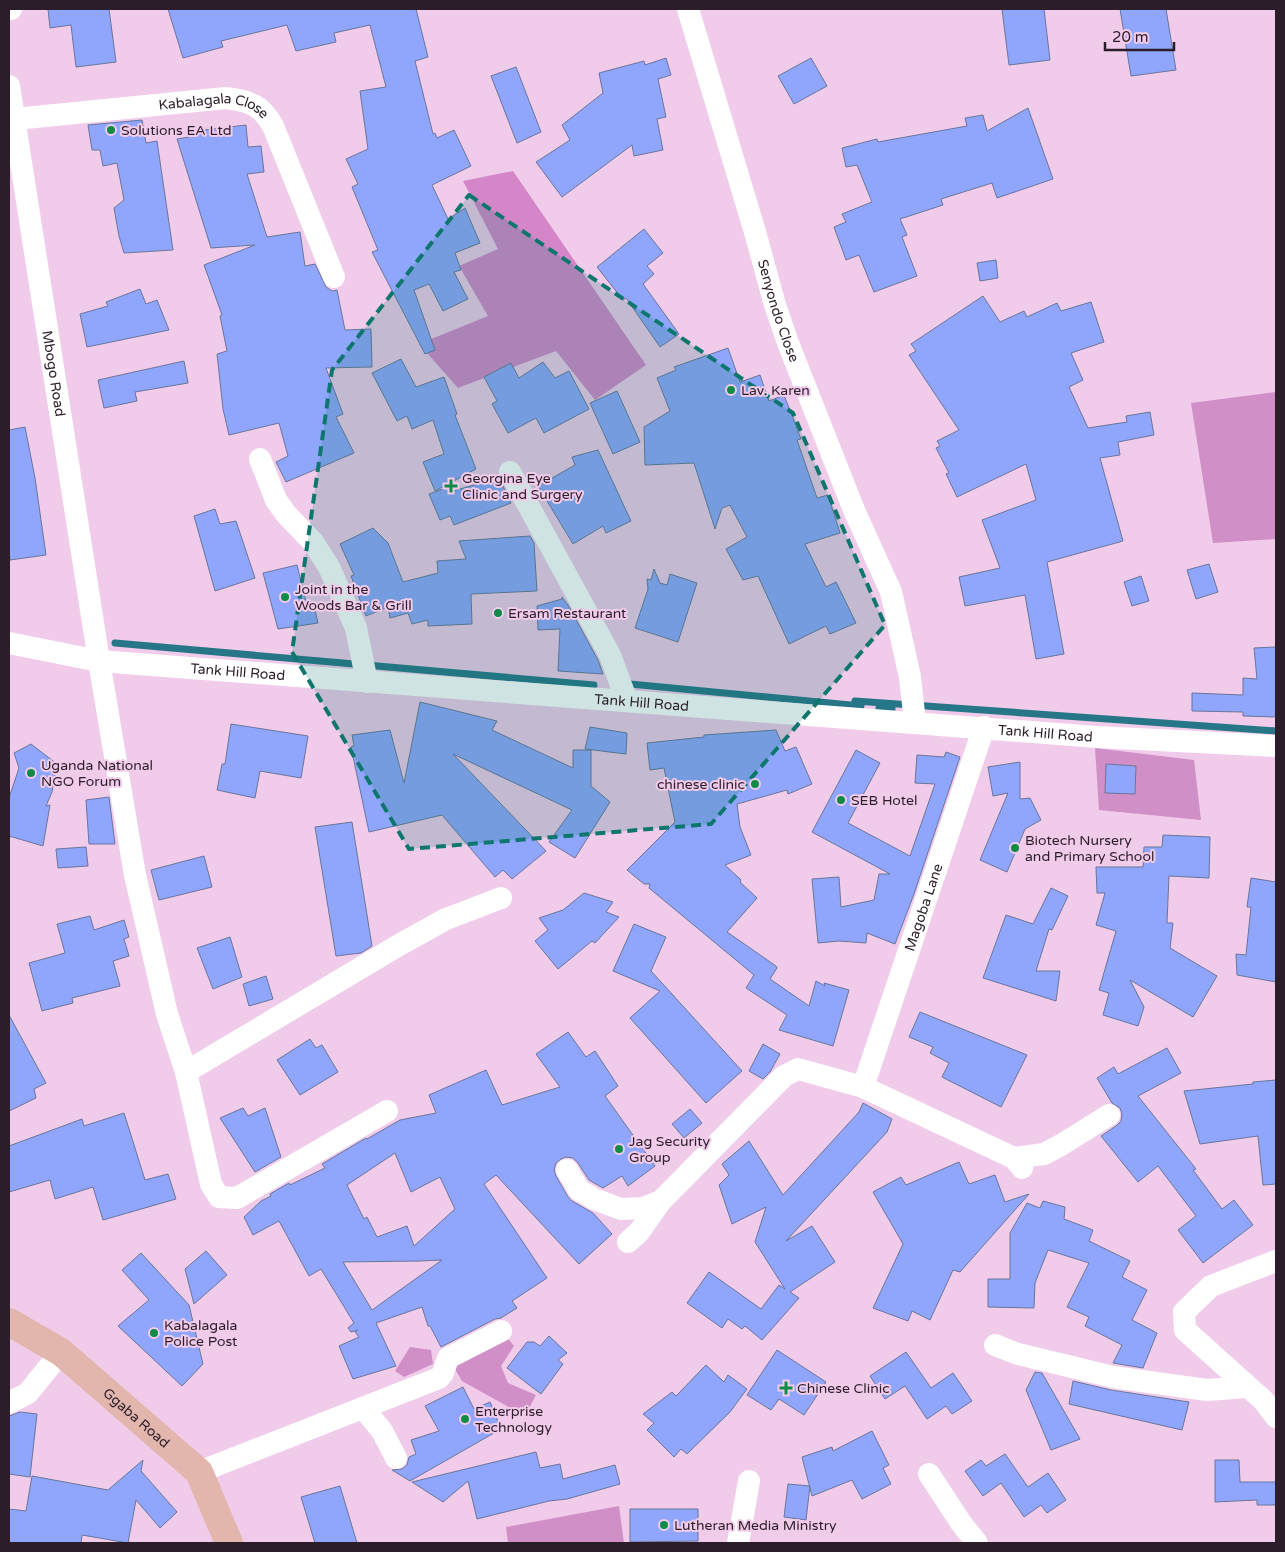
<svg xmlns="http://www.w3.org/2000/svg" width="1285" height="1552" font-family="'Varela Round',sans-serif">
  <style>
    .green { fill: #d18fc7 }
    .forest { fill: #d486c9 }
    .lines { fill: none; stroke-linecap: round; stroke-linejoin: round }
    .stream { stroke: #277688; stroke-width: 7 }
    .building { fill: #8fa6fc; stroke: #6a759b; fill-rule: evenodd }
    .minor { stroke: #fff; stroke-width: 22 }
    .major { stroke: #e2b6ad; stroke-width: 28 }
    .marked { fill: #0f766e; fill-opacity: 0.2; stroke: #0f766e; stroke-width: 4; stroke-dasharray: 10 6; stroke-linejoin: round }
    .poi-dot { fill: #0d8b47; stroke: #f1cbea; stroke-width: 2 }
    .labels { text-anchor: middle; stroke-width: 4; stroke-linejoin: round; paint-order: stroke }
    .street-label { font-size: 14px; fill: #2b1d29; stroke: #f1cbea }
    .poi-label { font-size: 14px; fill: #2b1d29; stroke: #f1cbea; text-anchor: start }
  </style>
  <rect width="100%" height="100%" fill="#f1cbea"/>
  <!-- green -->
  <path class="green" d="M1276,392v147l-63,4 -22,-140z
    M1095,748l99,12 7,60 -102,-10z
    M506,1336l8,10 -13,20 7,17 28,12 -11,21 -63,-35 -10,-17z
    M410,1347l21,3 2,14 -29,13 -9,-6z
    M619,1506l5,37h-116l-2,-16z"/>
  <!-- forest -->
  <path class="forest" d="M513,171l133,194 -51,35 -39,-49 -98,37 -39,-44 69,-28 -29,-50 39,-17 -35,-68z"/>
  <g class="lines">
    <!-- stream -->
    <path class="stream" d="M115,643l479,42
      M630,684l231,22
      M855,701l421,30
      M879,708l13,1"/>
  </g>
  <!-- building -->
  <path class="building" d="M48,9h61l7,53 -40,5 -5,-42 -21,3z
    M168,9h248l12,48 -13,4 18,73 2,-1 2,5 17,-8 17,36 -39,19 16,34 17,-11 15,35 -25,10 6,17 -7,2 14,27 -25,12 -14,-27 -15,6 21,60 -10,4 -53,-102 6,-2 -26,-63 6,-3 -12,-25 22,-10 -8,-58 26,-4 -16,-62 -36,8 2,9 -40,9 -9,-26 -66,16 2,6 -40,11z
    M1002,9h42l6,51 -41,5z
    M1120,9h46l10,61 -45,6z
    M666,58l5,17 -13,4 8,38 -9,2 6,31 -29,6 -2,-11 -70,52 -26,-35 34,-22 -8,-15 41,-32 -4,-20 45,-12 1,4z
    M811,58l16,28 -33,18 -16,-28z
    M516,67l25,65 -24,11 -26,-67z
    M1028,108l25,71 -56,19 -5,-15 -51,16 2,6 -43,14 7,16 -5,2 15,39 -43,16 -15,-37 -13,5 -12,-33 12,-5 -4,-8 30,-12 -15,-37 -11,2 -4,-19 35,-9 1,3 89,-16 -2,-8 18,-3 4,16z
    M142,120l4,23 11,-2 16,109 -49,3 -5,-17 -5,-28 10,-8 -7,-37 -14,3 -3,-16h-8l-4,-25z
    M246,125l2,22 13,-1 3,26 -17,2 20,63 33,-5 5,34 10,-2 11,23 6,4 5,-1 8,40 26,-1 1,38 -46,1 17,46 -7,3 18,36 -68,29 -10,-20 12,-6 -9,-33 -50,12 -6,-26 -6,-55 10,-3 -7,-35 2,-1 -18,-50 51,-20 -44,3 -34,-109 12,-2 -1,-5z
    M644,229l19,24 -16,13 7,8 -11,10 36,50 -19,13 -34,-49 -3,2 -26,-33z
    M996,260l2,18 -18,3 -3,-18z
    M140,289l6,15 11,-4 12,30 -82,17 -7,-33 28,-8 -2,-4z
    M983,296l17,26 24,-11 3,6 30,-14 4,8 30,-9 13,40 -33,11 12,27 -14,7 19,41 39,-6 -1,-6 24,-4 4,23 -36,7 2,13 -20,3 23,83 -76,21 17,92 -28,5 -11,-64 -60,11 -6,-29 41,-9 -18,-48 54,-20 -10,-36 -69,33 -11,-23 3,-1 -13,-25 4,-2 -3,-5 22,-11 -50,-75 7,-4 -5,-7z
    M728,348l12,34 20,-7 9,26 15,-6 17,44 -4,1 20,58 11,-3 12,38 -35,11 21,43 10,-5 20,41 -26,11 -4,-8 -37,18 -31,-68 -15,4 -17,-31 21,-12 -17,-32 -8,3 -7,21 -21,-66 -49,2 -1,-38 26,-16 -13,-33 19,-8 -2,-3z
    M401,359l15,28 28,-10 13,37 -2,1 21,54 -41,22 -12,-29 21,-8 -11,-34 -21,9 -5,-13 -10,5 -25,-48z
    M184,361l4,22 -53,9 2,9 -33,7 -6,-28z
    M543,362l12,16 14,-7 20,38 -45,24 -8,-15 -28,15 -16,-29 5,-3 -13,-24 27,-14 8,15z
    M617,391l23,51 -27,12 -23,-51z
    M25,427l10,51 11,77 -36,5 -1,-11v-119z
    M598,450l33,71 -25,12 -3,-7 -30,18 -35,-58 37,-21 -3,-8z
    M499,478l12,25 -57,22 -4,-9 -10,4 -11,-26 22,-8 2,5z
    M215,509l5,15 16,-3 19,57 -40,13 -21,-75z
    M373,528l15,15 15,39 35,-9 -1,-12 29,-2 -7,-18 71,-5 4,7 3,48 -66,3 1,30 -44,2v-6l-16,4 -4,-11 -18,5 -2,-11 -22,9 -15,-40 3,-1 -14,-31z
    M1209,564l9,28 -22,7 -9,-29z
    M297,565l10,41h7l4,17 -40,6 -15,-56z
    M654,569l6,14 7,2 3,-11 27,9 -19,59 -43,-14 13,-39 -1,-10 4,1z
    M1141,576l8,25 -17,5 -8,-24z
    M562,597l6,8 30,55 5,14 -45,-3 2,-42 -22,1 -1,-24 25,-7z
    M1276,647v70l-33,-1v-4l-51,-1v-18l51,2v-17l14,1 -3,-31z
    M420,702l77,19 -5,9 81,38v-18h18v36l19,16 -35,56 -26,-16 23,-32 -119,-56 93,97 -34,28 -9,-9 -8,7 -53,-62 -73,17 -18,-85 3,-1 -2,-11 38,-5 14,53z
    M231,724l77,12 -7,42 -41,-7 -5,27 -38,-8 5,-26h3z
    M590,727l37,6 -1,21 -41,-5z
    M776,730l9,21 11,-4 16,37 -24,10 -1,-4 -50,14 3,23 11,28 -26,10 16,15 -1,2 17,16 -30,34 49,34 1,2 -7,11 39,27 7,-25 9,5 -1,-3 25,7 -16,56 -54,-16 8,-15 -41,-27 8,-13 -105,-87 1,-4h-6l-17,-14 48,-48 -11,-54 -14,2 -3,-27 57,-6v-2z
    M31,744l26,20 -5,28 -6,14 4,-1 -7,41 -34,-10v-38l10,-30 -5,-15z
    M856,750l24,13 -32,60 62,33 25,-72 -20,-1 2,-28 27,2 2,-5 14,5 -46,137 -19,50 -28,-11 -1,10 -27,-2 -21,2 -6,-64 27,-2 2,30 33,-7 5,-26h11l-78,-42z
    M1020,762v37l10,-1 11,22 -16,9 -18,43 -27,-12 28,-67 -15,3 -5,-29z
    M1106,764l30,2 -1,28 -30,-1z
    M109,797l6,47h-26l-3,-44z
    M352,822l20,124 -11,7 -25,3 -21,-129z
    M1163,835l47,2 -1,41 -40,-2 -2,47h6l-3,25 47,28 -24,41 -63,-37 14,27 -6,19 -35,-11 6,-22 -10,-3 17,-59 -20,-6 9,-32h-8l-1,-26h47l1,-20h18z
    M86,847l2,19 -30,2 -2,-19z
    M204,856l8,31 -53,13 -8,-30z
    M1251,878l25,4v100l-39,-7 -1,-21 10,1 5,-48h-4z
    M1051,888l17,8 -16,34 -3,-1 -13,42h24l-4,30 -73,-23 23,-63 27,9z
    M584,893l29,9 -7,10 13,5 -24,26 -3,-2 -34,28 -23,-28 13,-11 -9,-12 24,-8z
    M90,916l4,14 30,-10 5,17 -5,2 5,17 -16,5 7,25 -48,12 1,5 -31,8 -13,-48 36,-10 -8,-29z
    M634,924l32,13 -15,34 91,100 -36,32 -76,-85 30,-27 -47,-20z
    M230,937l12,40 -29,12 -16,-41z
    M266,976l7,23 -24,7 -6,-22z
    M920,1012l107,43 -26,52 -59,-30 7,-14 -19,-10 3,-6 -24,-10z
    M9,1015l37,68 -12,6 2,9 -27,13z
    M568,1032l18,25 9,-6 23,35 -13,10 50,70 -27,20 -6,-10 -19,12 -14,-8 -11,-17 -5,-5 -7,-1 -5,2 -5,4 -2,7 2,6 12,21 4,4 21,12 19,21 -33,30 -83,-89 -12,9 63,94 -35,23 5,7 -16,10 -6,1 -54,28 -11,-21h-2l-6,-19 -46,16 20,43 -43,13 -14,-33 20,-9 -4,-5 3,-2 -7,2 -3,-4 6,-5 -33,-54 -12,7 -30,-55 -26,14 -9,-18 17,-16 10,-5 -1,-2 19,-11 1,2 35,-17 -3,-4 44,-26 1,1 33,-19 36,-7 -7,-18 57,-25 16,35 58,-18 -24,-33zM395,1153l16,39 29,-15 15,32 -41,37 -7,-20 -30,11 -10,-20 -3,2 -17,-34zM442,1260l-70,50 -29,-48 77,-1z
    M310,1039l6,9 6,-3 16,27 -38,23 -23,-35z
    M763,1044l17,10 -10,18 -7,7 -14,-8z
    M1167,1048l14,25 -43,23 58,73 -3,1 29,39 12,-9 19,25 -50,38 -25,-33 18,-14 -38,-50 -20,16 -37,-46 15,-10 5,-5 1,-7 -2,-6 -8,-5 -15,-25 17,-11 4,7z
    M1276,1080v104l-13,1 -5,-49 -58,8 -16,-53 69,-7v-2z
    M863,1103l29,16 -5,13 -101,109 26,-15 23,36 -45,30 9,6 -37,42 -17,-14 -3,3 -14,-10 -6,9 -35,-25 22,-31 52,37 18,-24 6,4 -30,-47 11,-35 -34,17 -13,-39 10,-10 -7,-11 27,-23 34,54 76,-83z
    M243,1108l5,8 17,-8 16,49 -26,15 -35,-54z
    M690,1109l12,14 -18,15 -12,-14z
    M124,1113l21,67 23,-6 8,25 -73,21 -10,-33 -38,12 -5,-19 -41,12v-46l73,-27 2,7z
    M959,1162l10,22 26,-9 10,27 24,-8 -69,78 -7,-2 -23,50 -18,-9 -4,10 -35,-13 30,-64 -30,-52 28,-15 5,8z
    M1043,1201l22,6 -1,12 29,11 -4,11 41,20 -8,16 25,13 -15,30 25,13 -14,35 -30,-5 9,-18 -37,-19 4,-9 -22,-10 22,-44 -41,-13 -13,33 -1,25 -46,-1v-28h22v-46l17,-30 13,5z
    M206,1251l21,24 -33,29 -9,-35z
    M141,1253l48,52 14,59 -21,22 -64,-60 31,-26 -27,-30z
    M549,1336l18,17 -9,7 5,4 -22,30 -34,-26 20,-26h7l6,4z
    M777,1350l49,32 -22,33 -25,-16 -8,11 -24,-15z
    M906,1352l25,36 22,-15 19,28 -20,13 -6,-8 -19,13 -22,-33 -20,13 -15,-23z
    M706,1365l18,17 4,-7 19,14 -17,23 -43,42 -6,-5 -7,8 -27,-27 7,-7 -11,-9 29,-22 4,4z
    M1035,1372l7,1 38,66 -29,11 -25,-60z
    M1073,1381l38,9 78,12 -7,28 -113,-26z
    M463,1387l11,22 16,-7 11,27 -91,52 -18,-11 10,-1 5,-4 2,-8 7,-3 -5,-14 28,-9 -14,-25z
    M20,1412l17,2 -7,63 -21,-3v-58z
    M872,1431l17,34 -6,3 8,16 -29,15 -10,-19 -40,16 -10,-39 30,-10 1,4z
    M536,1452l4,16 20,-4 3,15 52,-14 5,19 -53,15 -18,2 -72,18 -9,-38 -25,21 -31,-20z
    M1005,1454l23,33 20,-14 18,27 -19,13 -6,-8 -17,12 -23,-34 -18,13 -18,-25 16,-11 5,6z
    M143,1460l-2,11 36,41 -17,16 -24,-28 -8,43 -46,-8 -1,8h-72v-34l17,2 6,-35 76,14z
    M1215,1460h24l1,22h36v23h-19v-5l-42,2z
    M788,1484l22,2 -4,34 -22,-3z
    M340,1486l17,57h-42l-14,-46z
    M630,1509h68v32l-68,1z"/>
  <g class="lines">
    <!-- minor -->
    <g class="minor">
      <path d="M9,9h2"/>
      <path id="s1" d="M688,9l67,223 20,73 13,38 66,167 37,82 19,85 5,45"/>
      <path id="s2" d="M9,86l90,575 36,214 32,139 19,58 25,112 8,13 18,1 150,-87"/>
      <path id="s3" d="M15,119l211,-21c24,3 35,7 47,28l61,151"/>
      <path d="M260,459l16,41 10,14 27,28 16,25 27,61 11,54"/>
      <path d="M510,472l100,183 17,46"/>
      <path id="s4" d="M9,643l90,18 998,76 179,9"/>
      <path d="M186,1072l213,-127 47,-26 55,-21"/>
      <path d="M863,1087l151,71 8,10"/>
      <path d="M1014,1158l30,-4 17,-9 48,-30"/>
      <path id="s5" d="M567,1170l12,20 15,9 27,10 22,-1 18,-7 123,-125 14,-7 65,18 121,-360"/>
      <path d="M628,1242l11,-10 22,-31"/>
      <path d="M1276,1261l-65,25 -27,26 1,18 78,70 13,17"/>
      <path d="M995,1345l23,9 95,23 94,13 40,-3"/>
      <path d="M9,1403l19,-10 33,-41"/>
      <path d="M364,1409l18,22 14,27"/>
      <path d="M199,1472l240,-94 4,-5 5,-15 53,-27"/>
      <path d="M929,1474l32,49 16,20"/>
      <path d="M738,1543l11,-62"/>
    </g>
    <!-- major -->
    <path class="major" id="s6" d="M9,1322l52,30 138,120 30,71"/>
  </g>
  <!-- marked area -->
  <path class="marked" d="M469,195l324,218 92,212 -174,199 -302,25 -117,-197 40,-282z"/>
  <!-- markers -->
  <g class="poi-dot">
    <circle cx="111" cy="130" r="5"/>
    <circle cx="731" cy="390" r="5"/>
    <path d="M448.5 478.5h5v5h5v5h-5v5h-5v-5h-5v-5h5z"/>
    <circle cx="285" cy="597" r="5"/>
    <circle cx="498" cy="613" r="5"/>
    <circle cx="31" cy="773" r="5"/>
    <circle cx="755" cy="784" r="5"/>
    <circle cx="841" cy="800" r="5"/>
    <circle cx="1015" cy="848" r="5"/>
    <circle cx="619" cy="1149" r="5"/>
    <circle cx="154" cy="1333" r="5"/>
    <path d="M783.5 1380.5h5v5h5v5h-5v5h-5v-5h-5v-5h5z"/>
    <circle cx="465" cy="1419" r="5"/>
    <circle cx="664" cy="1525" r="5"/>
  </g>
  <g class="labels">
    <!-- street labels -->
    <g class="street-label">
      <text dy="5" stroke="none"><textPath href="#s3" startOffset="201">Kabalagala Close</textPath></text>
      <text dy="5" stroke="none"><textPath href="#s1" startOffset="315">Senyondo Close</textPath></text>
      <text dy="5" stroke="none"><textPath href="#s2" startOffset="291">Mbogo Road</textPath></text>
      <text dy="5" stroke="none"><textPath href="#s4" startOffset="231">Tank Hill Road</textPath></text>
      <text dy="5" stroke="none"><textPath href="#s4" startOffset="636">Tank Hill Road</textPath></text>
      <text dy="5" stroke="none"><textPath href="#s4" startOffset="1041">Tank Hill Road</textPath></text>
      <text dy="5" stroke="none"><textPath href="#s5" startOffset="559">Magoba Lane</textPath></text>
      <text dy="5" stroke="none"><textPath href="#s6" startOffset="160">Ggaba Road</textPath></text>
    </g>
    <!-- poi labels -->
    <g class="poi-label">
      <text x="121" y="135">Solutions EA Ltd</text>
      <text x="741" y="395">Lav. Karen</text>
      <text x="462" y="483">Georgina Eye<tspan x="462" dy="16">Clinic and Surgery</tspan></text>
      <text x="295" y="594">Joint in the<tspan x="295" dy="16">Woods Bar &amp; Grill</tspan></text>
      <text x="508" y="618">Ersam Restaurant</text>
      <text x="41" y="770">Uganda National<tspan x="41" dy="16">NGO Forum</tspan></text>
      <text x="745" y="789" text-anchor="end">chinese clinic</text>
      <text x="851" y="805">SEB Hotel</text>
      <text x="1025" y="845">Biotech Nursery<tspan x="1025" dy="16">and Primary School</tspan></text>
      <text x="629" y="1146">Jag Security<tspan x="629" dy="16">Group</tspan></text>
      <text x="164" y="1330">Kabalagala<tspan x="164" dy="16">Police Post</tspan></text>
      <text x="797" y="1393">Chinese Clinic</text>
      <text x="475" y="1416">Enterprise<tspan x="475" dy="16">Technology</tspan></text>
      <text x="674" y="1530">Lutheran Media Ministry</text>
    </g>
  </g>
  <!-- border -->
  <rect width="1285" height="1552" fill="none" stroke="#2b1d29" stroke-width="20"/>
  <!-- scale -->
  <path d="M1105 42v8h69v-8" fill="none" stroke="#2b1d29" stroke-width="2.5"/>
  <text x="1112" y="42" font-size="15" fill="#2b1d29" stroke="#f1cbea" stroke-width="4" paint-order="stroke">20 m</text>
</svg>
